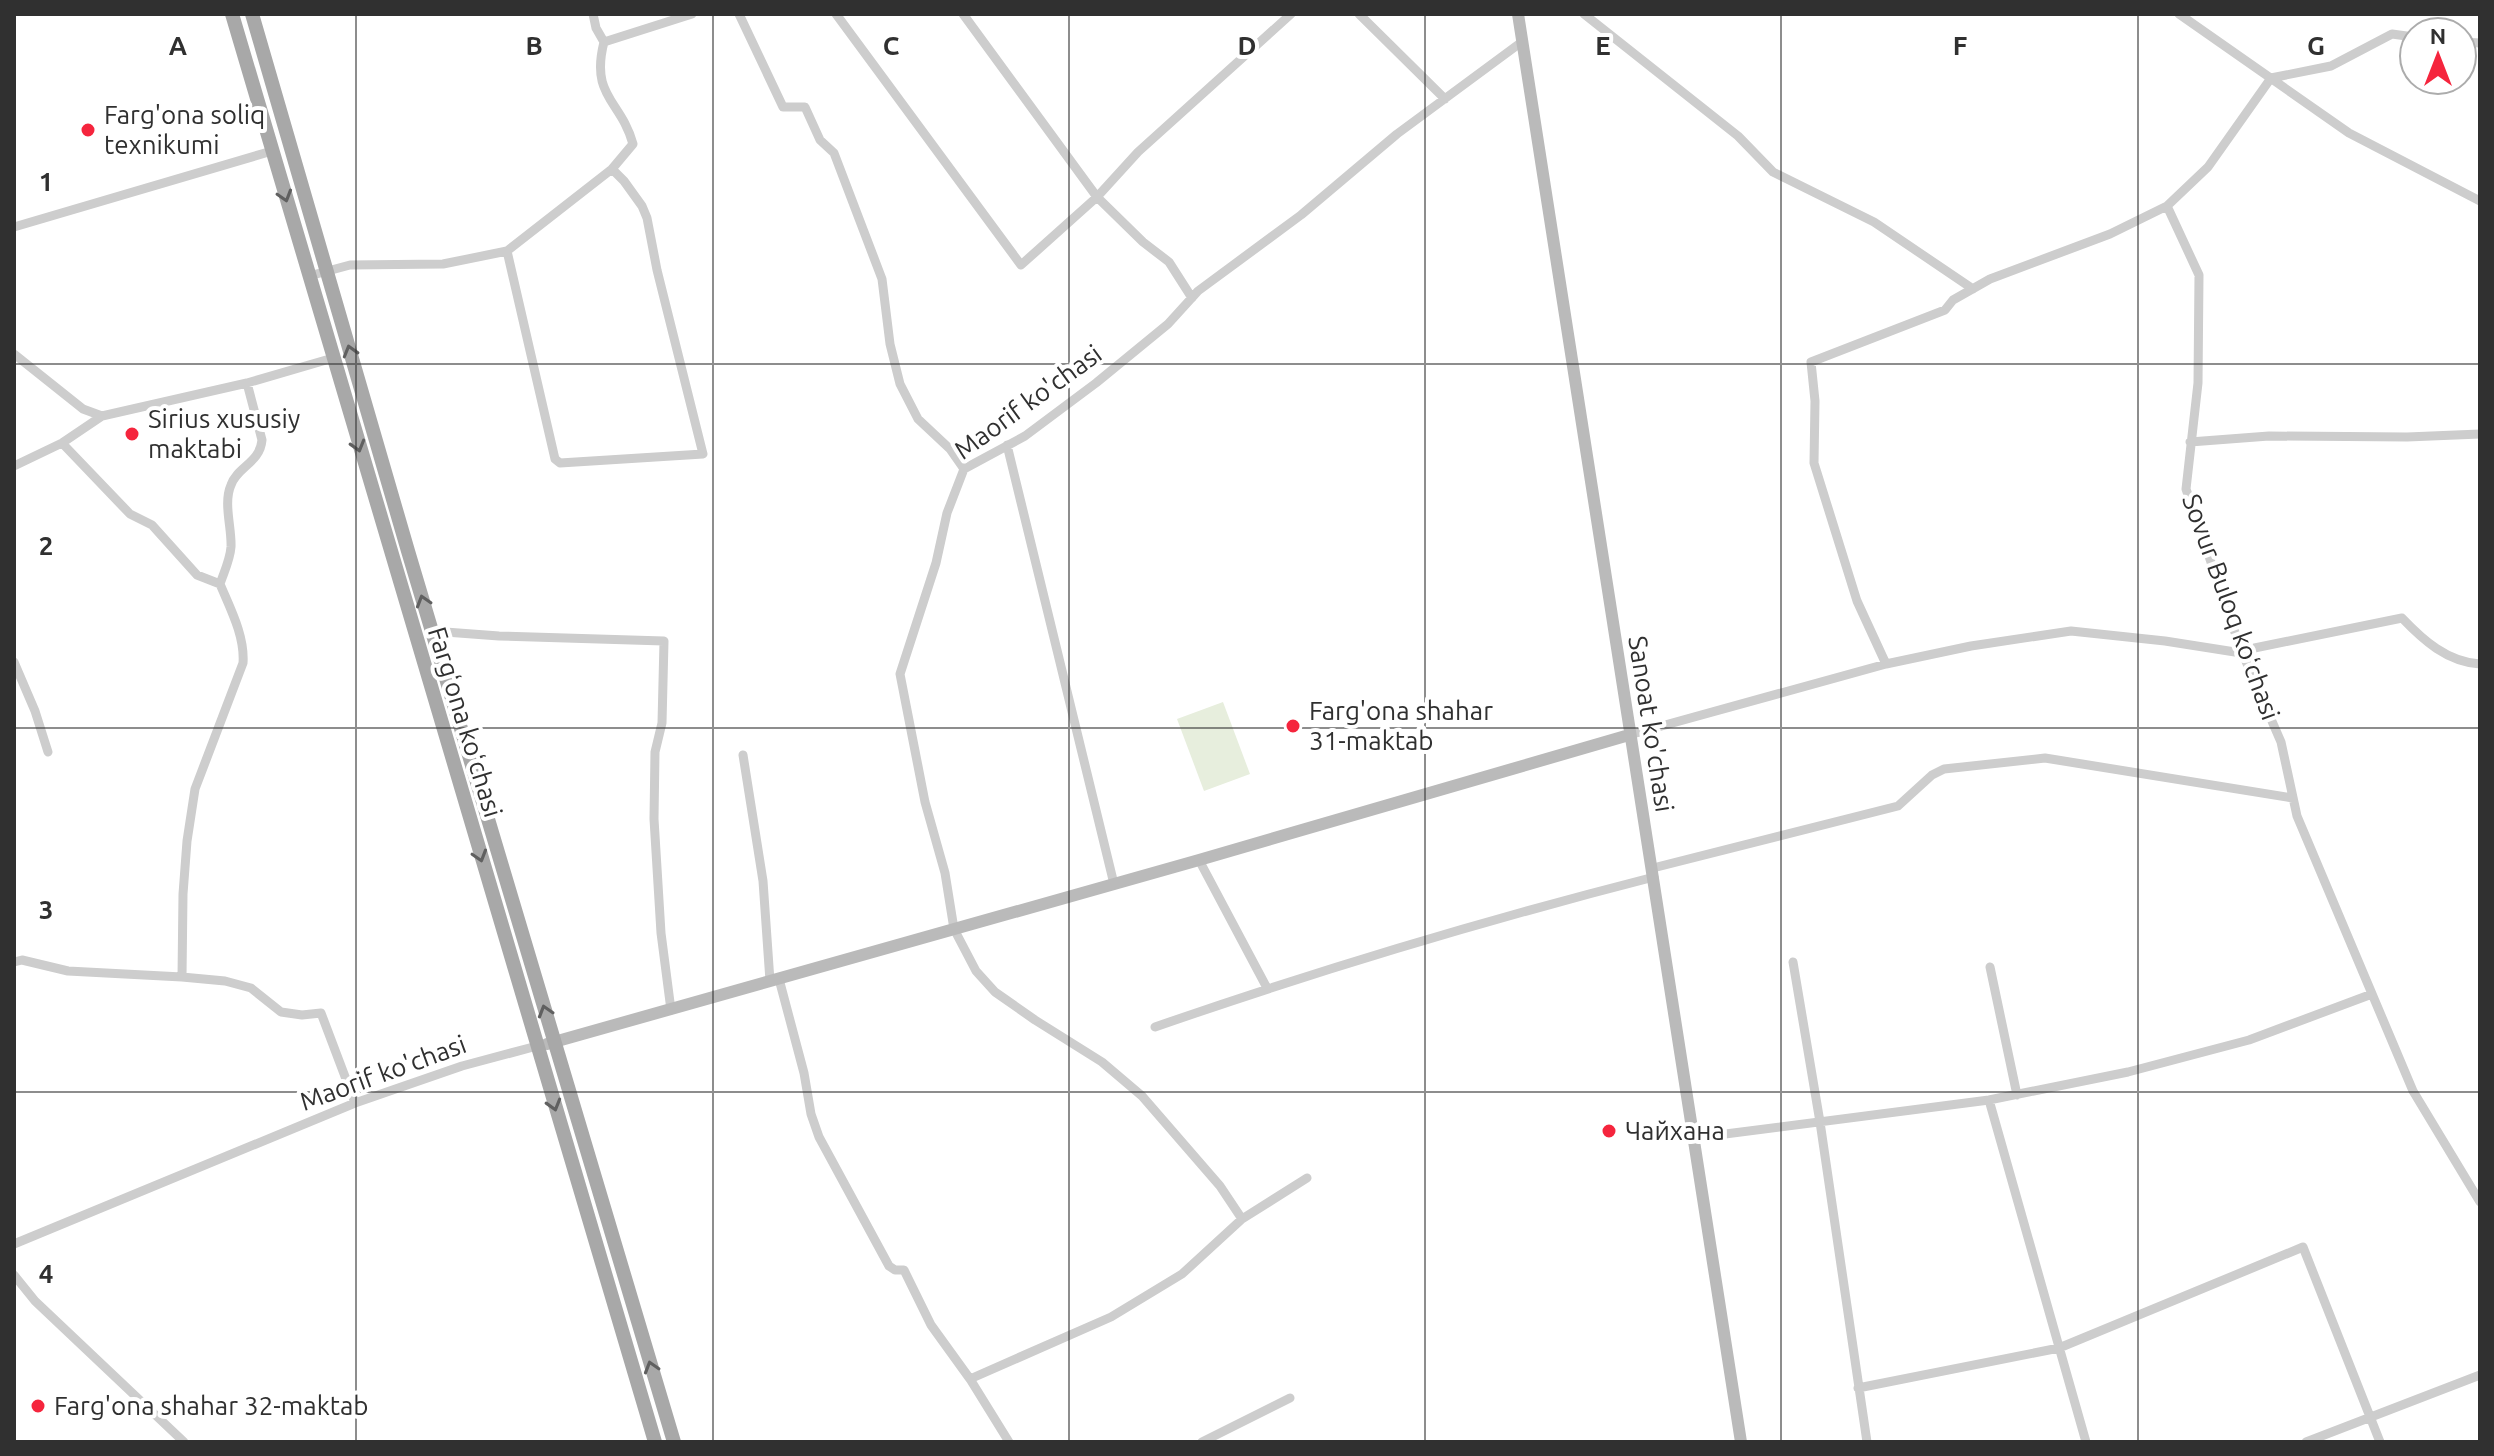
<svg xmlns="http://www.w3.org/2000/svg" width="2494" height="1456" font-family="Ubuntu,sans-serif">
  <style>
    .green { fill: #e7eedd }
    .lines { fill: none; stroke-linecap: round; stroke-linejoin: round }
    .street { stroke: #cdcdcd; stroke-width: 9 }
    .secondary { stroke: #bababa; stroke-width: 12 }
    .primary { stroke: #a8a8a8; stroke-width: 14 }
    .oneway { stroke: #606060 }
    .grid { fill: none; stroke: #303030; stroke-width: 2; stroke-opacity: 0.55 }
    .poi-dot { fill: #f5253d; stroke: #fff; stroke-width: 3 }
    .labels { text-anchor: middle; stroke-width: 8; stroke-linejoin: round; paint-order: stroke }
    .poi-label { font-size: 26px; fill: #303030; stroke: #fff; text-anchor: start }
    .street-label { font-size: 26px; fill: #303030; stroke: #fff }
    .grid-label { font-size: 26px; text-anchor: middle; font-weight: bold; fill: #303030; stroke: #fff; stroke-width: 8; stroke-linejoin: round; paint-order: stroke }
  </style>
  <rect width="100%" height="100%" fill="#fff"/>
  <!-- green -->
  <path class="green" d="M1223,702l27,72 -46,17 -27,-72z"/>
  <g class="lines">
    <!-- street -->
    <path class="street" d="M593,14l3,14 8,14
      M739,14l44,93h22l15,33 14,13 48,126 8,65 10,40 18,35 32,30 14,20
      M836,14l185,251 76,-68 41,-45 153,-138
      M963,14l134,183 46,45 26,20 23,36
      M1359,14l86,85
      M1584,14l154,122 35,36 101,50 99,67
      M2179,14l170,119 131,68
      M2462,42l18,1
      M2271,78l60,-12 61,-32 22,3
      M612,169l21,-25c-12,-44 -43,-47 -29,-102l88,-28
      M2167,206l32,69 -1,108 -12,106 55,161 40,92 16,74 116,275 67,111
      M14,227l258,-76
      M309,276l41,-11 93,-1 64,-13 105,-82 12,12 18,25 5,12 10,52 46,184 -143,9 -5,-4 -48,-208
      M14,354l69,55 19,7
      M2190,442l79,-6 138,1 73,-3
      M1007,445l107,439
      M14,466l48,-23 40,-27 145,-33 86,-25
      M220,584c4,-12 10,-24 11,-37 1,-19 -8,-44 0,-62 6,-18 29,-22 31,-45l-15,-57
      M432,631l67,5 165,5 -2,82 -7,29 -1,67 7,114 10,77
      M14,662l21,49 13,41
      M1886,664l-29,-63 -43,-138 1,-62 -4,-39 134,-52 8,-10 37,-21 120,-45 57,-28 41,-39 63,-89
      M1629,735l257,-71 85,-18 100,-15 94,10 70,11 167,-34c21,22 45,44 78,46
      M743,755l20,126 7,100
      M1199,860l68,128
      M1653,868l245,-62 34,-31 12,-6 101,-11 248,40
      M14,962l8,-2 46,11 114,6 1,-83 4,-53 8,-52 48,-126c2,-27 -13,-55 -23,-79l-23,-9 -45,-50 -22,-11 -68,-71
      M1793,962l27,160 47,320
      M1990,967l27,128
      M182,977l43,4 26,7 30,24 21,3 19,-2 34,90
      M779,979l25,94 7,41 8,23 70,129 6,4h9l27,55 39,54 39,63
      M1155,1027c164,-57 331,-107 499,-150
      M1989,1100l97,342
      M1694,1138l295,-38 139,-28 121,-32 123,-46
      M1242,1219l-22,-33 -78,-90 -40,-34 -67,-42 -40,-28 -19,-21 -22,-42 -9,-56 -20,-71 -25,-128 36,-111 11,-50 17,-44 61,-33 71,-53 72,-59 30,-33 103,-76 96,-81 126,-93
      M14,1244l341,-141 107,-37 75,-20
      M14,1275l21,26 149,141
      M970,1379l141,-62 71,-43 60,-55 65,-41
      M1858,1388l201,-40 244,-101 77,195
      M1202,1442l88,-44
      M2306,1442l174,-67"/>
    <!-- secondary -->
    <path class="secondary" d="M1518,14l223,1428
      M547,1044l652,-184 430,-125"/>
    <!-- primary -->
    <path class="primary" d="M232,14l423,1428
      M252,14l156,537 266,891"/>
  </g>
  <!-- one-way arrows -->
  <defs><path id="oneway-chevron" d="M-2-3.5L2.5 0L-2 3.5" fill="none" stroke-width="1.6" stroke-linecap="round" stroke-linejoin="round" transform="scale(2)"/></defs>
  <g class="oneway">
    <use href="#oneway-chevron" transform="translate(285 196) rotate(73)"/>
    <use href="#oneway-chevron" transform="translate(350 351) rotate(-106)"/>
    <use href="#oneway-chevron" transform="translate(358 446) rotate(74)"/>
    <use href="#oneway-chevron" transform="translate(423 601) rotate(-107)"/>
    <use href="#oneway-chevron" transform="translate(480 856) rotate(73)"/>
    <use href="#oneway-chevron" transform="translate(545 1011) rotate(-107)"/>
    <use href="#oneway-chevron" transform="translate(554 1105) rotate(74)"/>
    <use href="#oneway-chevron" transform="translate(651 1367) rotate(-107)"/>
  </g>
  <!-- grid -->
  <path class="grid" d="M356,14v1428M713,14v1428M1069,14v1428M1425,14v1428M1781,14v1428M2138,14v1428M14,364h2466M14,728h2466M14,1092h2466"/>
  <!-- markers -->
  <g class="poi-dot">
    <circle cx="88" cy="130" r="8"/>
    <circle cx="132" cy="434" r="8"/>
    <circle cx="1293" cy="726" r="8"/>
    <circle cx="1609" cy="1131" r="8"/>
    <circle cx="38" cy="1406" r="8"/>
  </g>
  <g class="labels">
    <!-- poi labels -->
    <g class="poi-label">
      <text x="104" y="124">Farg'ona soliq<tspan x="104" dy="30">texnikumi</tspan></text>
      <text x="148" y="428">Sirius xususiy<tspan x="148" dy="30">maktabi</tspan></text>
      <text x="1309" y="720">Farg'ona shahar<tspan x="1309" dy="30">31-maktab</tspan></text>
      <text x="1625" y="1140">Чайхана</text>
      <text x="54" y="1415">Farg'ona shahar 32-maktab</text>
    </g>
    <!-- street labels -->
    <g class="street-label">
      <text transform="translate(1028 402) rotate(-36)" y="9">Maorif ko'chasi</text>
      <text transform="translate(2231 607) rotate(70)" y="9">Sovur Buloq koʻchasi</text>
      <text transform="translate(465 722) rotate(73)" y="9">Fargʻona koʻchasi</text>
      <text transform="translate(1651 724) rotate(81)" y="9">Sanoat ko'chasi</text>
      <text transform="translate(383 1073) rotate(-20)" y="9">Maorif ko'chasi</text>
    </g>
  </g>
  <g class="grid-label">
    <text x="178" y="55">A</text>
    <text x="534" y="55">B</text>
    <text x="891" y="55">C</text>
    <text x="1247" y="55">D</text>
    <text x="1603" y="55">E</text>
    <text x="1960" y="55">F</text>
    <text x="2316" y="55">G</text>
    <text x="46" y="191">1</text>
    <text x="46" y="555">2</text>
    <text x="46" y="919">3</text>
    <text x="46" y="1283">4</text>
  </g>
  <!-- border -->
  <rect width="2494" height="1456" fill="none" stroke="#303030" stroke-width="32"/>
  <!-- north arrow -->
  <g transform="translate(2438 56)"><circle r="38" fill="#ffffff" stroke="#acacac" stroke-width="2"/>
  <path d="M0-6L14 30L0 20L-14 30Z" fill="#f5253d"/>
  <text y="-12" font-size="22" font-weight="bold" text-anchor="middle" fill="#303030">N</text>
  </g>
</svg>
